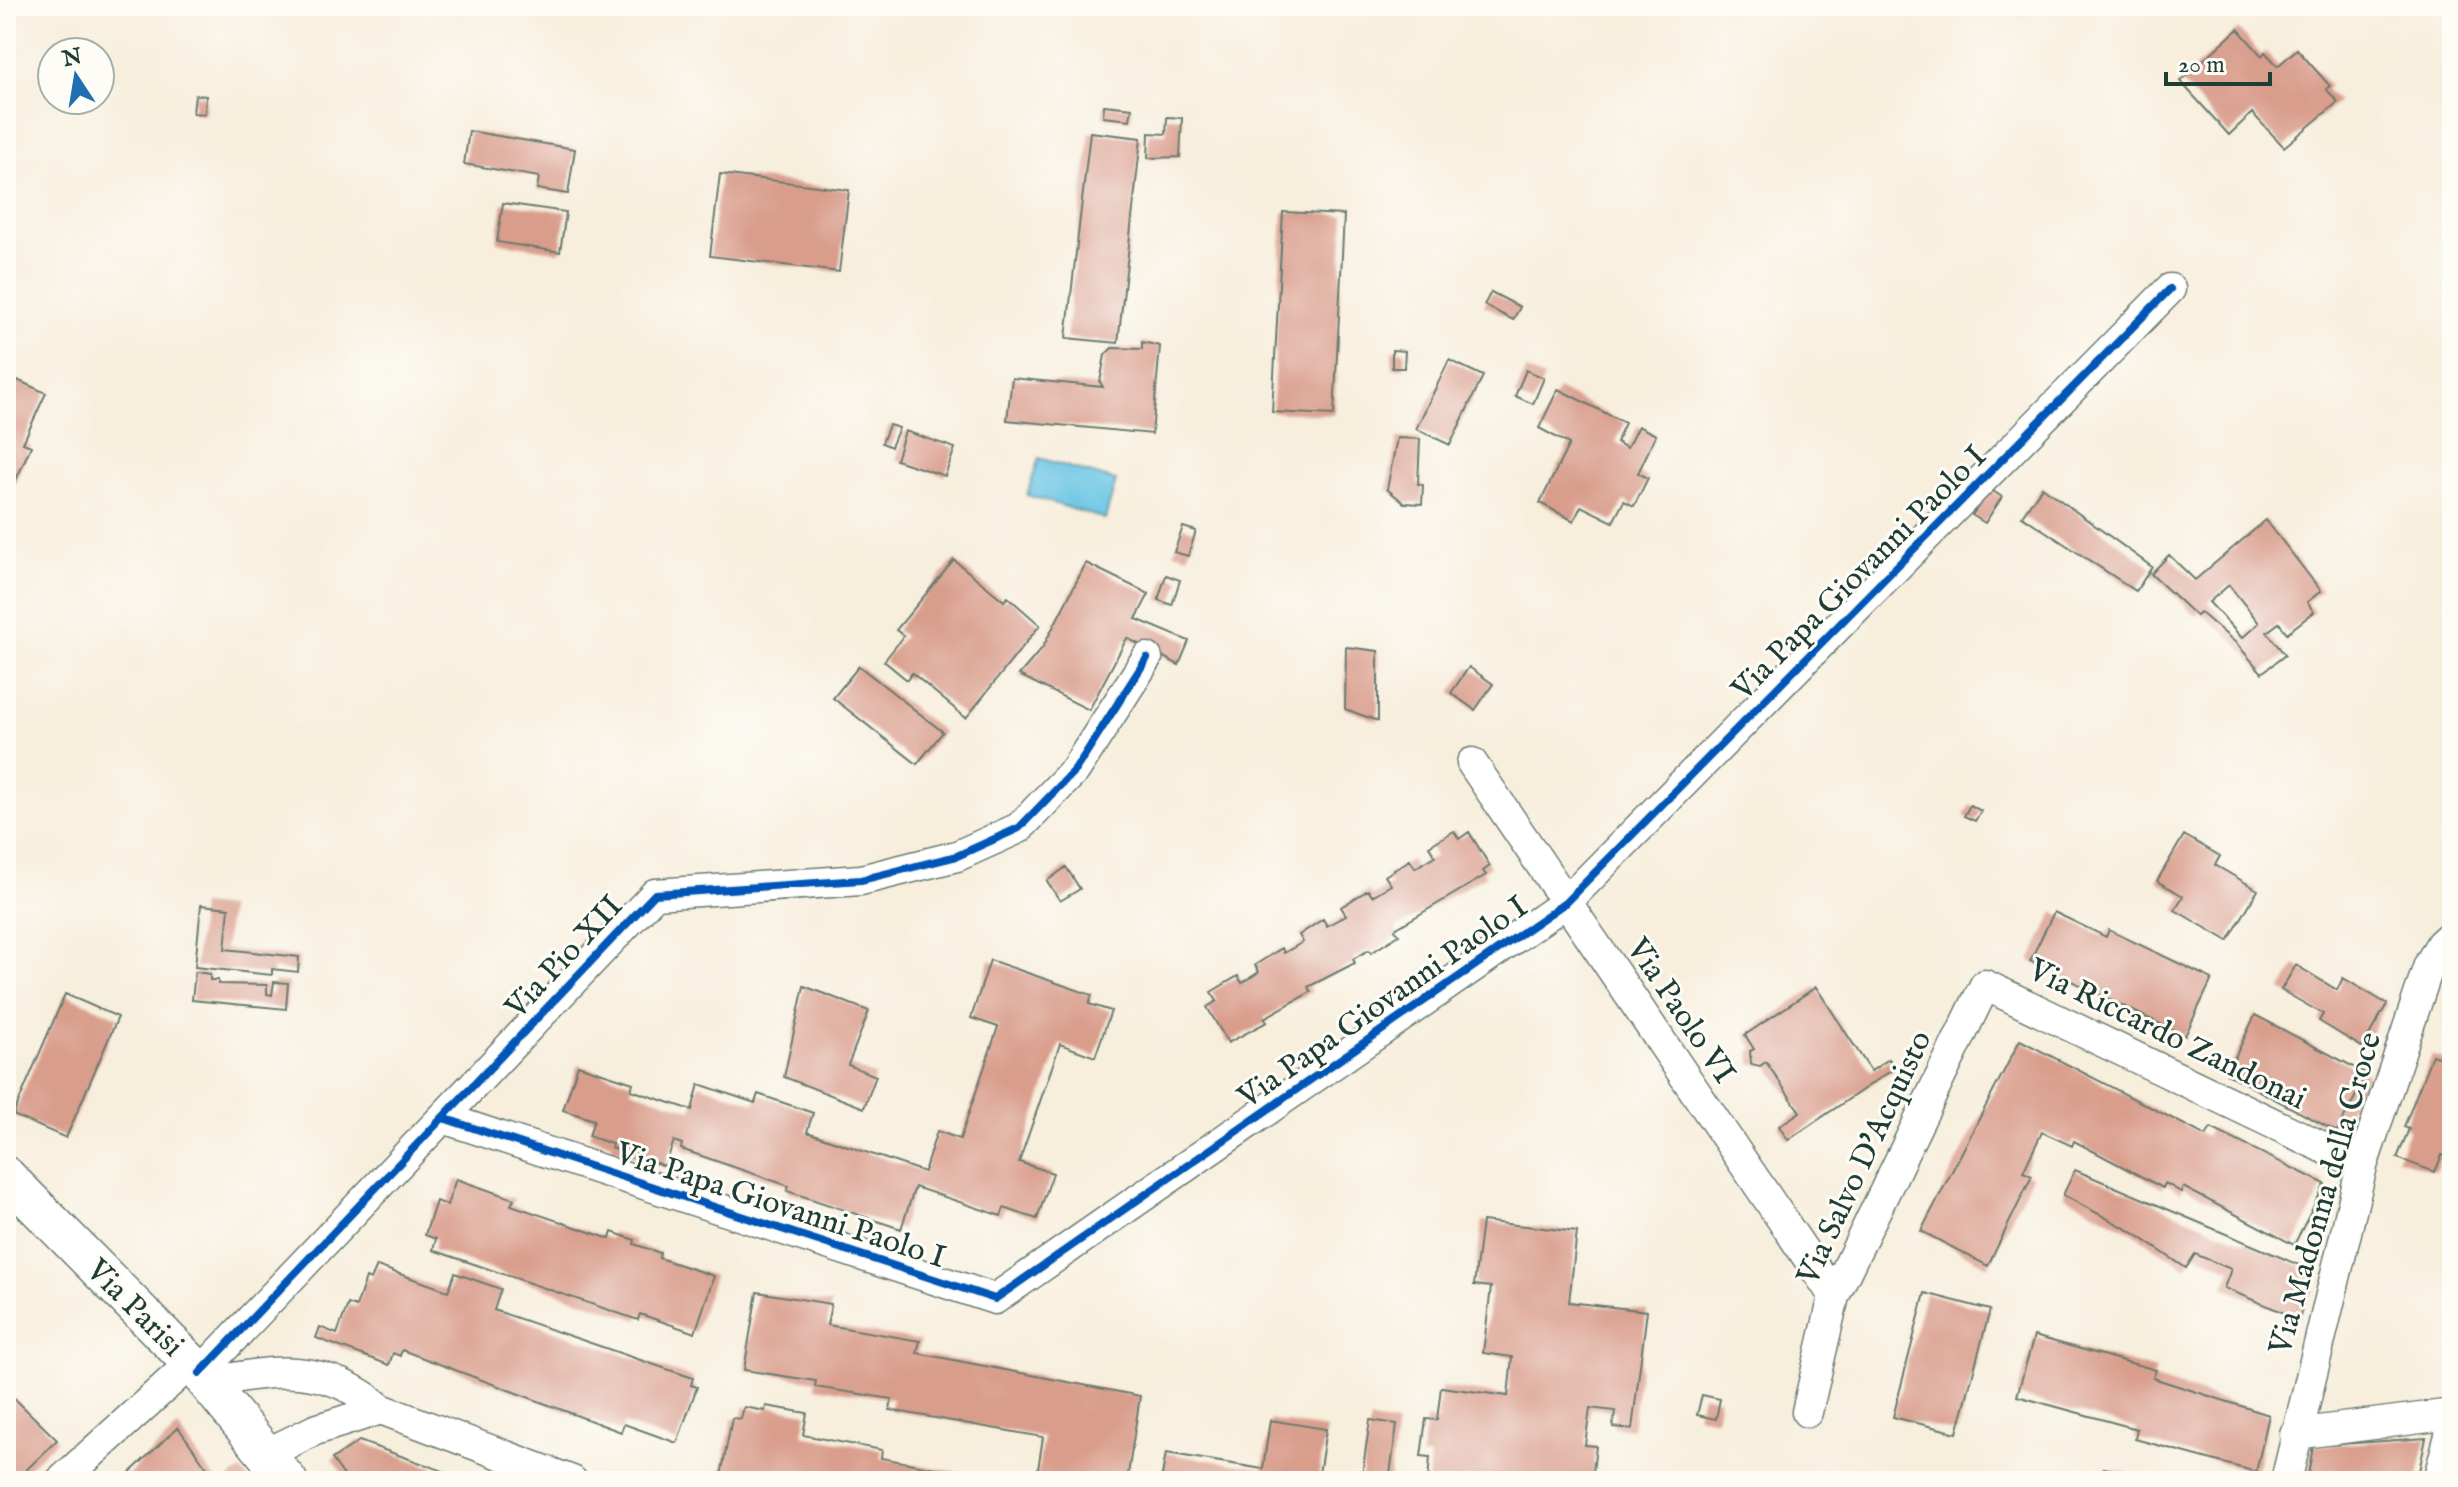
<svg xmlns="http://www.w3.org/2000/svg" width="2458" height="1487" font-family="'IM FELL English',serif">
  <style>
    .water { fill: #64c2e3; stroke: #42808c; stroke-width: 2 }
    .building { fill: #d99d8c; fill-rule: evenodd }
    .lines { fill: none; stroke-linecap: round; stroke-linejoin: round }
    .minor-casing { stroke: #6b7b6f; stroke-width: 33 }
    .tertiary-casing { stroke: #6b7b6f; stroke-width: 41 }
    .minor { stroke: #fff; stroke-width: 30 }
    .tertiary { stroke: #fff; stroke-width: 38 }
    .cycleway-casing { stroke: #fdfcf7; stroke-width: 13 }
    .cycleway { stroke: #0057b8; stroke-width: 8 }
    .labels { text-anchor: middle; stroke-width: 6; stroke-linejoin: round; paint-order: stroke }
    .street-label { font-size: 32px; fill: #1f3d34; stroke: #fdfcf7 }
  </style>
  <rect width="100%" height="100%" fill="#fdfcf7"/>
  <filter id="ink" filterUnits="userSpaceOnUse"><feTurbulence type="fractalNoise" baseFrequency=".0125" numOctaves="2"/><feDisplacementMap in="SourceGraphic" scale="16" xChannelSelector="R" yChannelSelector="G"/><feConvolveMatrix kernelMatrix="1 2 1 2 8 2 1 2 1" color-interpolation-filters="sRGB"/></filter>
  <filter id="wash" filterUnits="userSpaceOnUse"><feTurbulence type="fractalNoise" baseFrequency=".006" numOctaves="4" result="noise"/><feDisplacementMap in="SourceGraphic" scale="32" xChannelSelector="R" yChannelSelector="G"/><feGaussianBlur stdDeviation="1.8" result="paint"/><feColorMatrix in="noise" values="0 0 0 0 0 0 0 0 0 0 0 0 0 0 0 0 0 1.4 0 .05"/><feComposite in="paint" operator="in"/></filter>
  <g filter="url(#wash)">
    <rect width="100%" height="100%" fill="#f7eedc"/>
    <!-- water -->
    <path class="water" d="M1039,458l77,23 -11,38 -78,-24z"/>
    <g id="blocks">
      <!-- building -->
      <path class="building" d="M2238,29l24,27 3,-4 13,14 19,-17 33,37 -4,3 12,13 -54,45 -32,-34 -23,22 -49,-54z
        M195,95l11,1 -1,18 -12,-1z
        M1104,105l28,3 -2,12 -27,-3z
        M1167,117l15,1 -2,39 -32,1 1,-25 17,1z
        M469,131l106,18 -7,45 -31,-5 2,-12 -75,-13z
        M1090,132l51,6 -23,205 -52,-5z
        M720,174l129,16 -10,82 -129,-16z
        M503,203l63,9 -6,40 -63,-10z
        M1283,212l61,3 -10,200 -62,-3z
        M1491,292l29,15 -7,13 -29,-15z
        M1142,342l18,4 -8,88 -145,-14 5,-42 91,9 -3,-5 5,-27 7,-7 30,1z
        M1392,350l13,1 -1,17h-12z
        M1449,360l34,16 -33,69 -34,-16z
        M1526,370l18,8 -11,26 -18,-8z
        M6,375l40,18 -23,50 8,3 -25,57z
        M1558,389l67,34 -9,19 11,6 11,-22 18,9 -18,38 10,5 -14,28 -10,-5 -11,21 -32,-16 -7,15 -34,-18 29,-59 -30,-16z
        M889,425l10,3 -8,19 -9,-4z
        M905,431l50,17 -10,28 -49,-16z
        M1397,438l23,1 -2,45 5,1 -1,19 -18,-1 -17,-14z
        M2042,487l110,80 -16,24 -114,-75z
        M1990,489l12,8 -17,26 -13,-8z
        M2266,520l55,71 -14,11 7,10 -27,21 -8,-10 -12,9 18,23 -23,18 -26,-30 -36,-31 -4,4 -45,-42 18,-19 26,25zM2229,585l30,38 -17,15 -33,-36z
        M1183,527l13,4 -8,25 -14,-4z
        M954,560l50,41 4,-4 32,28 -74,93 -54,-45 -5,7 -23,-19 20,-25 -8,-6z
        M1086,563l63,31 -13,25 53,22 -10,24 -52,-27 -38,72 -70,-35 24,-28z
        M1166,575l14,5 -8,25 -14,-5z
        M1346,647l32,4v70l-33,-12z
        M859,666l84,66 -26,32 -84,-66z
        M1469,667l24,17 -18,26 -24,-17z
        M1970,805l11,6 -6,10 -11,-5z
        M1454,831l5,8 10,-7 21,34 -7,5 3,4 -91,54 4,6 -28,18 -2,-3 -16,9 2,4 -47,24 3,5 -47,26 3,4 -39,21 -21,-36 10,-6 -6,-9 27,-16 4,7 17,-11 -4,-7 27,-17 2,5 19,-11 -4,-7 24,-16 4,7 19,-11 -5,-8 27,-17 4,6 19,-11 -6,-9 25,-16 5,8 20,-12 -6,-10z
        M2184,835l36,21 -5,9 43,25 -30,51 -53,-31 8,-14 -26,-15z
        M1066,867l14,22 -20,12 -13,-20z
        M201,905l28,3 -4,41 74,8 -1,15 -26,-3v6l-77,-8z
        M2054,912l52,25 3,-7 103,49 -27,57 -155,-75z
        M990,960l102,35 -3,9 22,7 -16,46 -35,-13 -41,118 34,11 -16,46 -33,-11 -3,8 -86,-29 -14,42 -114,-38 2,-5 -108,-37 1,-5 -8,-3 -9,25 -54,-18 1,-4 -23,-8 5,-16 -31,-10 15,-45 55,18 -2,7 61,20 7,-26 56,19 3,-9 55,19 -6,19 117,40 13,-41 23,8 38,-112 -27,-9z
        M2296,965l41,25 6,-12 44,26 -25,43 -43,-26 4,-7 -42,-24z
        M195,972l15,2v6h8v4l49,1v9l5,1 2,-13 14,1 -2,26 -94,-9z
        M804,986l65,25 -21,54 28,11 -12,32 -80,-31z
        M1816,987l55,84 18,-12 6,9 -107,72 -9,-14 21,-14 -34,-50 -6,4 -9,-2 -1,-13 4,-2 -9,-14z
        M65,994l53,23 -52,121 -53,-23z
        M2255,1015l112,59 -30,58 -110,-58z
        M2020,1040l186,96 5,-8 114,56 -31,61 -111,-58 -2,5 -16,-9 -2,5 -89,-47 -2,5 -30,-14 -19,40 9,4 -44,90 -67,-35z
        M2432,1055l20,7v90l-2,6 -8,-3 -7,17 -38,-14 12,-29 -5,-2z
        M2075,1170l238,101 -14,48 -75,-31 7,-19 -36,-15 -9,14 -57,-38 -66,-35z
        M456,1179l58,20 -3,6 99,34 2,-7 23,8 -1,4 26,9 -1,5 55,18 -19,57 -55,-19 -2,6 -205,-70 3,-11 -11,-4 11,-34 11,4z
        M1482,1221l95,11 -8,70 78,9 -15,118 -19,-2 2,-16 -25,-3 -5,37 11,1 -4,35h-164l2,-24 -9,-1 5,-37 11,1 4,-33 67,9 4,-39 -29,-4 8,-66 -17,-2z
        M377,1266l71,25 7,-18 46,16 -7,21 199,68 -2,7 6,2 -20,56 -53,-19 -3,8 -219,-82 -2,6 -7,-3 -4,12 -73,-27 4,-11 17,7 11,-30 8,3 10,-29 5,2z
        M757,1292l74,12 -4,21 93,16 -3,12 223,43 -13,85h-56l-34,-5 6,-39 -153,-27 2,-11 -77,-12 1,-6 -72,-11z
        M1925,1293l65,17 -33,123 -64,-16z
        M2034,1336l122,34 -3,8 116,37 -13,57 -121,-33 2,-10 -120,-33z
        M6,1390l51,50 -42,41h-9z
        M1702,1395l18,4 -4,20 -19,-4z
        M766,1406l41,7 -4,22 79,15 -1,8 76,14 -2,9h-235l12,-63 9,1 3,-12 21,4z
        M1270,1420l56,9 -8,52h-157l5,-28 97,16z
        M1370,1420l27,4 -8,57h-28z
        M178,1427l38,54h-95z
        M2426,1438l-9,43h-110l6,-35z
        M359,1441l112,40h-123l-16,-22z
        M2104,1468l24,5 -2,8h-25z
        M241,1470l9,11h-25z"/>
    </g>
  </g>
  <g filter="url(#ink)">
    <use href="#blocks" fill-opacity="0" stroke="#6b7b6f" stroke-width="2"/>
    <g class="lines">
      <!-- minor casing -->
      <g class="minor-casing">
        <path id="minor" d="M1472,763l362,533
          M443,1118l552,181 570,-396 605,-614
          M200,1373l455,-479 206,-14 96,-24 62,-28 56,-58 72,-112
          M208,1383c67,-14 117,-21 173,26l-66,21 -49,24
          M381,1409l191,72
          M1807,1412l27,-116 151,-311 377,181
          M2295,1434l157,-20
          M61,1481l130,-118
          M2286,1481l76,-315 67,-201 12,-21 11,-10
          M2438,1481l14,-53"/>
      </g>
      <!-- tertiary casing -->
      <g class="tertiary-casing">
        <path id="tertiary" d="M6,1176l185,187 97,118"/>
      </g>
      <!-- minor -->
      <use href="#minor" class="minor"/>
      <!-- tertiary -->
      <use href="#tertiary" class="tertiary"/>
      <!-- cycleway casing -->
      <g class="cycleway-casing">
        <path id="cycleway" d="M443,1118l552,181 570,-396 605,-614
          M200,1373l455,-479 206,-14 96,-24 62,-28 56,-58 72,-112"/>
      </g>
      <!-- cycleway -->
      <use href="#cycleway" class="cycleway"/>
    </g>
  </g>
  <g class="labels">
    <!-- street labels -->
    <g class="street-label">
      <text transform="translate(1858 572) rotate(-45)" y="11">Via Papa Giovanni Paolo I</text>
      <text transform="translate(563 956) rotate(-47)" y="11">Via Pio XII</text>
      <text transform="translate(1382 1001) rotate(-35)" y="11">Via Papa Giovanni Paolo I</text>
      <text transform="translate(1682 1010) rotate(56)" y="11">Via Paolo VI</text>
      <text transform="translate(2168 1033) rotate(26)" y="11">Via Riccardo Zandonai</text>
      <text transform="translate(1863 1157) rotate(-65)" y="11">Via Salvo D'Acquisto</text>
      <text transform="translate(2324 1193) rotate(-74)" y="11">Via Madonna della Croce</text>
      <text transform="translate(781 1204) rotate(18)" y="11">Via Papa Giovanni Paolo I</text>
      <text transform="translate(136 1307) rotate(45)" y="11">Via Parisi</text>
    </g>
  </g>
  <!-- margin -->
  <rect width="2458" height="1487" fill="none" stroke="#fdfcf7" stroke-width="32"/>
  <!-- north arrow -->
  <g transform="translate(76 76) rotate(348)"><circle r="38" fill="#fdfcf7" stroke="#a4b0a9" stroke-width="2"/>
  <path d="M0-6L14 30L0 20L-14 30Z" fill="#1f6fb2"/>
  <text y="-12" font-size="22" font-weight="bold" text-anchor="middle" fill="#1f3d34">N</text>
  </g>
  <!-- scale -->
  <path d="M2166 72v12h104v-12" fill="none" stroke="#1f3d34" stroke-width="4"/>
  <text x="2178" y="72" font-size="24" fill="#1f3d34" stroke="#fdfcf7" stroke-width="6" paint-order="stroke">20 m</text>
</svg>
